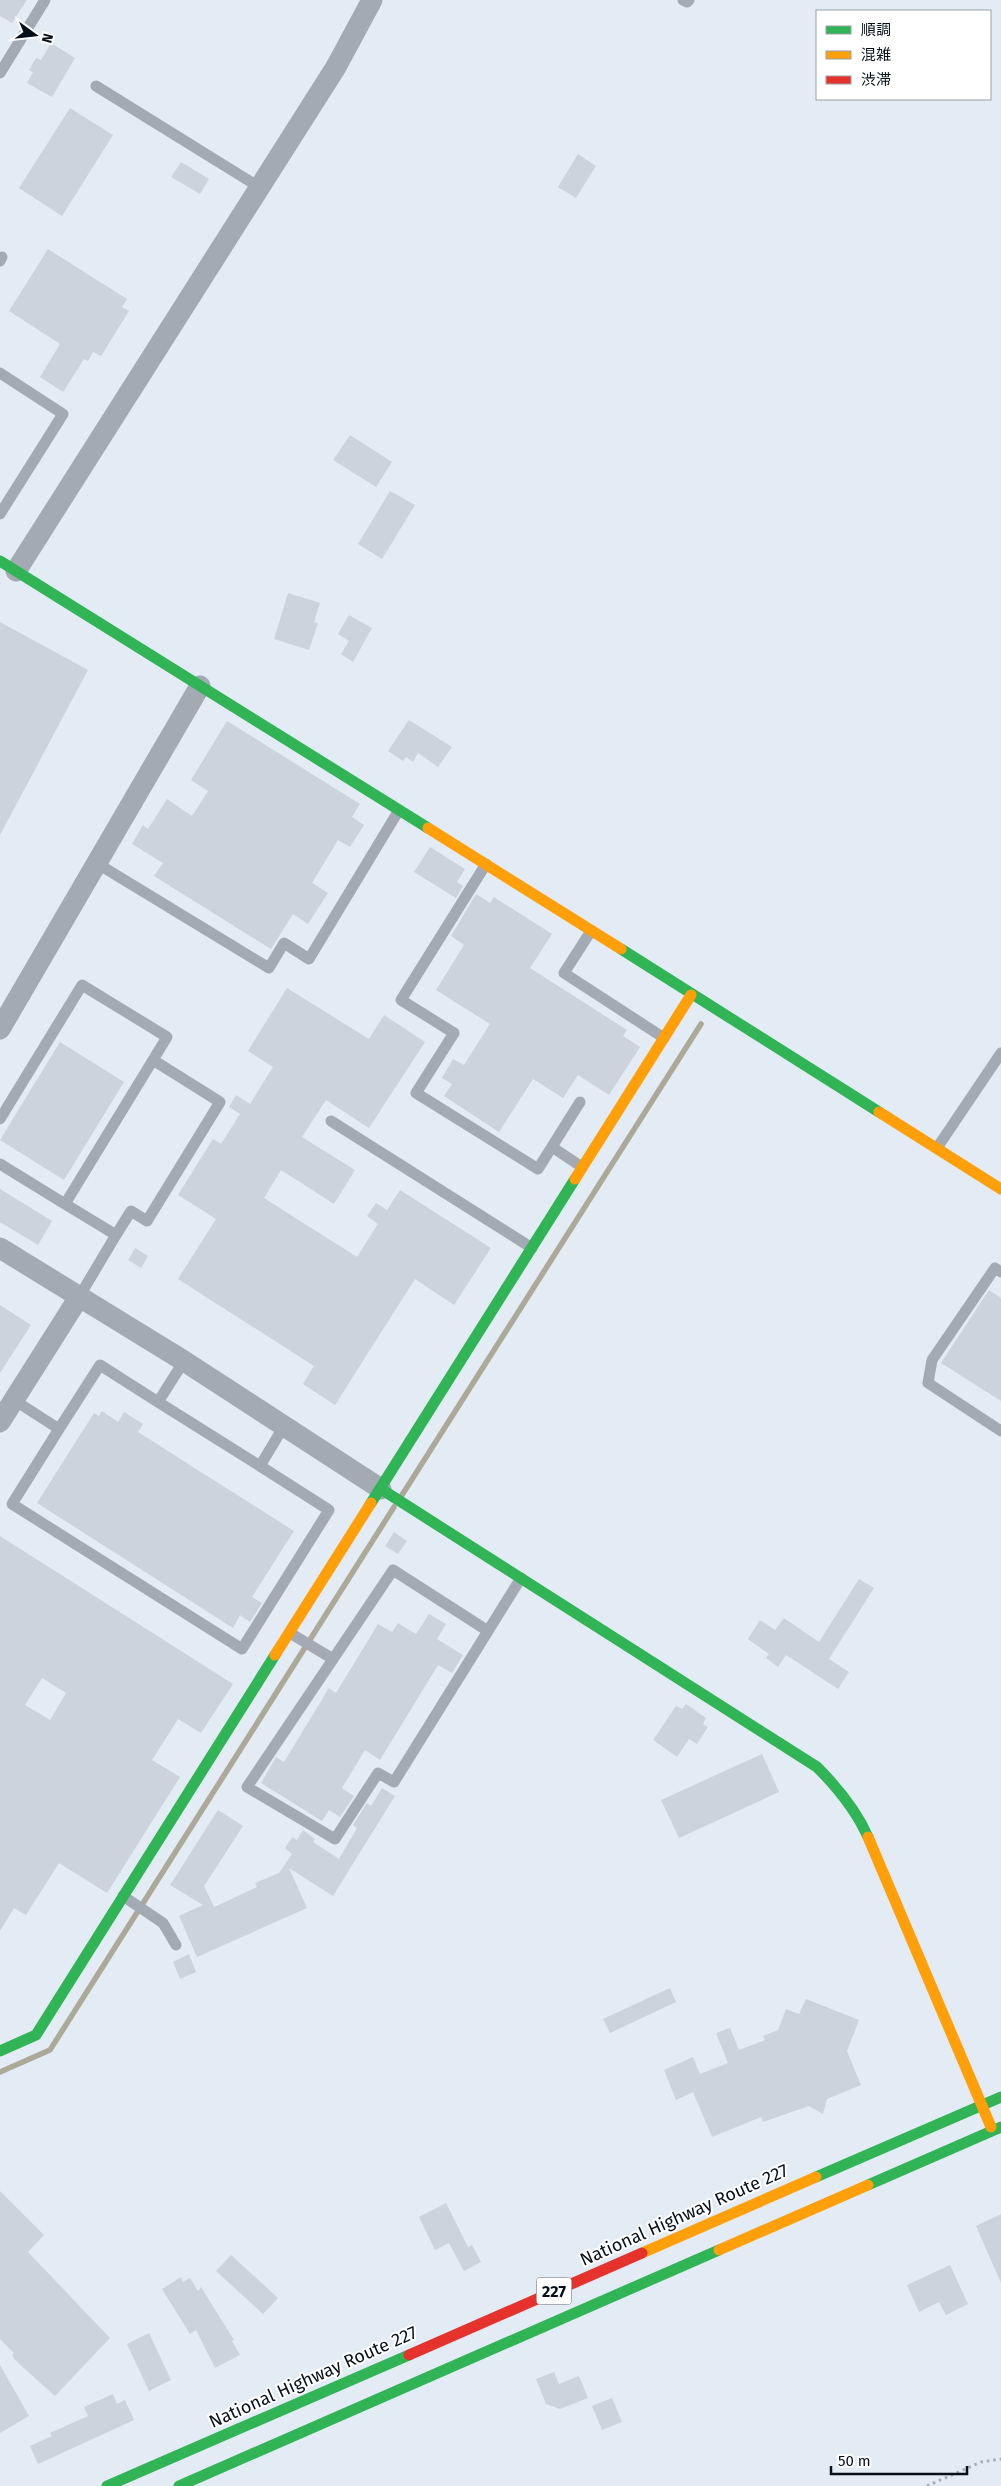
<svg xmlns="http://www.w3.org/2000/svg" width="1001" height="2486" font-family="'Fira Sans','Noto Sans JP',sans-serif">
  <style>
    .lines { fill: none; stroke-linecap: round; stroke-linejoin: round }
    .stream { stroke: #ada998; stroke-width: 5.5 }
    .building { fill: #cbd3dd; fill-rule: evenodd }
    .path { stroke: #a7adb4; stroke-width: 3; stroke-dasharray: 2.5 4; stroke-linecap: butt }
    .lane { stroke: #a3aab4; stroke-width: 11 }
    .street { stroke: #a3aab4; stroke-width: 21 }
    .fast { stroke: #30b455; stroke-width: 11 }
    .slow { stroke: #ff9f0a; stroke-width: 11 }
    .jam { stroke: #e5322d; stroke-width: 11 }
    .labels { text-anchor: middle; stroke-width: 4; stroke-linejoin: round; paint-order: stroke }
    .shield { fill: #fff; stroke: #51575e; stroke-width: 1 }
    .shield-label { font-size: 16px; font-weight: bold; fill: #070f19 }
    .street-label { font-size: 18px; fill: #070f19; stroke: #fff }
  </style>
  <rect width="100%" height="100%" fill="#e3ebf5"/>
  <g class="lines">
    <!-- stream -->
    <path class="stream" d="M402,1495l299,-471
      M0,2072l50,-22 344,-543"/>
  </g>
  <!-- building -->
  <path class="building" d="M0,0h27l-15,23 -12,-7z
    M51,43l24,15 -23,39 -25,-14 6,-11 -4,-2 7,-12 5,2z
    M70,108l43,27 -51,81 -43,-28z
    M578,154l18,12 -20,32 -18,-11z
    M181,162l28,17 -9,15 -29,-17z
    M48,249l79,50 -5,8 7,4 -28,45 -8,-4 -5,9 -4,-2 -21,33 -23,-15 20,-33 -51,-33z
    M350,435l42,27 -16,25 -43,-27z
    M390,491l25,14 -33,54 -24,-15z
    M288,593l32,10 -6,19 4,1 -9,27 -35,-11z
    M349,615l23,13 -19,34 -12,-8 8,-13 -11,-7z
    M0,622l88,48 -88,165z
    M409,720l43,27 -14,20 -20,-14 -5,9 -7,-5 -3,4 -15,-10z
    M227,721l133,83 -8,13 12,8 -14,22 -12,-7 -26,43 16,10 -20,31 -15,-10 -22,35 -117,-73 9,-13 -31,-19 11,-19 5,4 19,-30 25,17 16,-25 -17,-11z
    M430,847l35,22 -8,13 6,4 -7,12 -42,-26z
    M476,894l14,9 4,-6 58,37 -22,34 97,62 -4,6 17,11 -31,48 -31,-20 -15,23 -30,-19 -34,53 -55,-36 8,-12 -10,-6 11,-19 11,6 26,-41 -54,-34 28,-45 -13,-9z
    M287,988l82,51 15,-24 41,27 -56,86 -43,-28 -24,37 53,33 -21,34 -53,-34 -17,28 93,59 21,-33 -11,-8 9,-13 11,7 13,-20 91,58 -37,57 -39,-26 -80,126 -32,-21 11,-18 -136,-87 38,-60 -38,-24 35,-56 8,5 19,-30 -11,-7 7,-12 14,9 23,-37 -25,-16z
    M60,1042l64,40 -60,98 -64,-40z
    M0,1189l52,32 -14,24 -38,-23z
    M135,1248l13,8 -7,12 -13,-8z
    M989,1290l12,8v103l-60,-38z
    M0,1305l31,20 -31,48z
    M102,1411l16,11 6,-10 19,12 -5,8 156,99 -42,66 10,6 -12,19 -10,-7 -7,13 -196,-125 57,-90 5,3z
    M394,1532l13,9 -9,13 -13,-8z
    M0,1536l233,148 -32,49 -23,-14 -26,41 28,17 -73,116 -48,-30 -33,52 -12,-7 -14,23zM42,1678l24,15 -16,27 -25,-15z
    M859,1579l15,9 -45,71 20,13 -11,17 -52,-34 -8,12 -12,-9 3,-4 -21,-15 12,-19 15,10 9,-12 35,24z
    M429,1614l17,10 -9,15 26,16 -11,18 -14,-8 -58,95 -15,-10 -23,38 12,8 -14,21 -11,-7 -7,11 -61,-38 15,-26 8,5 45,-74 7,5 42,-69 14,8 6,-9 18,11z
    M686,1704l20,14 -3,6 5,3 -11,17 -8,-5 -12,18 -24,-17 23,-34 6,3z
    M762,1754l17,38 -100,46 -18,-38z
    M382,1788l13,8 -62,100 -44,-28 18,40 -110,49 -18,-41 24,-11 -33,-20 48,-75 25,16 -39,60 10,21 43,-20 -2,-4 24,-10 13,-19 -7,-6 7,-11 5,3 6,-10 12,9 -2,3 26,17 18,-31 -4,-3 14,-22 4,3z
    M189,1954l7,18 -16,7 -7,-17z
    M670,1988l6,14 -66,31 -7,-14z
    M806,1999l53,21 -12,31 14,34 -34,14 -4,15 -14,-8 -46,16 -2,-5 -49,20 -19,-45 -17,8 -12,-30 29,-13 7,17 28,-11 -12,-30 14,-5 9,22 26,-10 -2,-4 15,-6 8,-21 13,5z
    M0,2191l44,44 -16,17 82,86 -55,58 -40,-36 -3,-5 2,-2 -14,-14z
    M446,2203l22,44 4,-2 9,17 -17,9 -15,-28 -14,7 -16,-33z
    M1001,2214v69l-25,-57z
    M231,2255l47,43 -15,16 -47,-43z
    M950,2265l18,39 -22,11 -7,-13 -20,10 -12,-27z
    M181,2277l2,5 7,-4 8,13 3,-4 33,53 -2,1 8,14 -25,13 -19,-38 -6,4 -28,-45z
    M149,2333l22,47 -22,11 -22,-47z
    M0,2365l29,51 -29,17z
    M554,2372l5,12 20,-8 9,22 -28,11 -14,-5 -10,-25z
    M113,2394l4,10 8,-4 9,20 -96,44 -8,-18 22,-10 -2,-3 38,-17 -4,-9z
    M612,2398l10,24 -20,8 -10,-24z"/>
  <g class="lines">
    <!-- path -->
    <path class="path" d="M927,2486l54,-24 20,-3"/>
    <!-- lane -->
    <path class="lane" d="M683,0l4,2 2,-2
      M0,73l45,-73
      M96,86l163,101
      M0,261l2,-4
      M0,373l63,41 -63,100
      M98,864l171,104 15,-25 25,16 90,-149
      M486,864l-85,136 53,33 -38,60 122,76 42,-67
      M591,931l-27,42 100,65
      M0,1119l82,-134 85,52 -102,167 -65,-40
      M331,1121l201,127
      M552,1147l30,20
      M937,1148l64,-95
      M65,1204l51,31 -37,62
      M116,1235l15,-24 16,10 73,-119 -67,-42
      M1001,1272l-6,-4 -63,92 -4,23 73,48
      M184,1361l-26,41 102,64 24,-40
      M14,1400l45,29 41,-64 58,37
      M59,1429l-47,75 230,145 87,-139 -69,-44
      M488,1631l-94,151 -16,-9 -43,66 -88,-52 146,-217 95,61 33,-53
      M290,1633l43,26
      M123,1896l40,27 13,22"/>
    <!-- street -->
    <path class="street" d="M16,571l320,-504 36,-67
      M0,1029l200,-343
      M0,1248l184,113 197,128
      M0,1422l79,-125"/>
    <!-- fast -->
    <path class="fast" d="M0,561l428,267
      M621,949l258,163
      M381,1489l436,278c21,21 39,43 51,70
      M371,1503l204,-324
      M0,2051l36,-16 239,-380
      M816,2177l185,-80
      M868,2185l133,-58
      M107,2486l302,-131
      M179,2486l540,-236"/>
    <!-- slow -->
    <path class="slow" d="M428,828l193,121
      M879,1112l122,77
      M575,1179l116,-184
      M275,1655l96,-152
      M868,1837l123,290
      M719,2250l149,-65
      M642,2253l174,-76"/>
    <!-- jam -->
    <path class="jam" d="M409,2355l233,-102"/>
  </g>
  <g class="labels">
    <!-- shield labels -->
    <rect class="shield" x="536.5" y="2277.5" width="35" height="27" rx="4"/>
    <g class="shield-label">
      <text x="554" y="2297">227</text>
    </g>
    <!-- street labels -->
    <g class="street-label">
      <text transform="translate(684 2215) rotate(-24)" y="6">National Highway Route 227</text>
      <text transform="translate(313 2377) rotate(-24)" y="6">National Highway Route 227</text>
    </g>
  </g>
  <!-- legend -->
  <rect x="816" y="10" width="175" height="90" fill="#ffffff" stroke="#9c9fa3"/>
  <rect x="826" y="26" width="25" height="8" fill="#30b455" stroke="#9c9fa3"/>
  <text x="861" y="35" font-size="15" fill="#070f19">順調</text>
  <rect x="826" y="51" width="25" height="8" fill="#ff9f0a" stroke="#9c9fa3"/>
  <text x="861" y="60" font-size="15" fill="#070f19">混雑</text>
  <rect x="826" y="76" width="25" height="8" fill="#e5322d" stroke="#9c9fa3"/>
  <text x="861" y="85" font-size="15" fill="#070f19">渋滞</text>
  <!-- north arrow -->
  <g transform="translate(35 35) rotate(105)" stroke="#ffffff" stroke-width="4" paint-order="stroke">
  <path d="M0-4L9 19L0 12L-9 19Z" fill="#070f19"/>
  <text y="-8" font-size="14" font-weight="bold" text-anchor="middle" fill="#070f19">N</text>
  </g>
  <!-- scale -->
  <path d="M831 2466v8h136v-8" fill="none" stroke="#070f19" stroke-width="2.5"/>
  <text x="838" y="2466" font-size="15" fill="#070f19" stroke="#ffffff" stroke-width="4" paint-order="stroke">50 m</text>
</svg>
